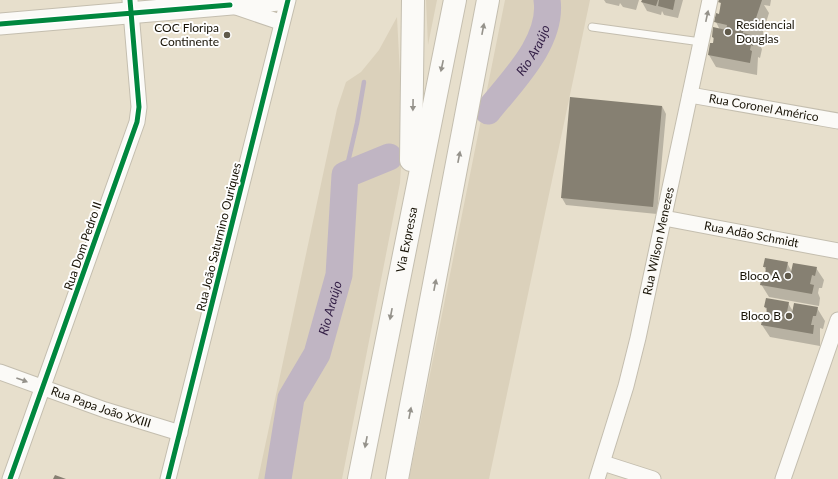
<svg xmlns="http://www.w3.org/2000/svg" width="838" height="479" font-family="Lato,sans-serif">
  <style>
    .green { fill: #dbd1bb }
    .shadow { fill: #0003 }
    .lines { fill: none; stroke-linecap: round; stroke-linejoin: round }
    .stream { stroke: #c0b5c3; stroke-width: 4.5 }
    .river { stroke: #c0b5c3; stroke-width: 27 }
    .building { fill: #868072 }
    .service-casing { stroke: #c4beaf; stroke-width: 9 }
    .minor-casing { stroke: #c4beaf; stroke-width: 17 }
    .secondary-casing { stroke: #c4beaf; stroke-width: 23 }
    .motorway-casing { stroke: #c4beaf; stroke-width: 24 }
    .service { stroke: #fbfaf7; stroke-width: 7 }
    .minor { stroke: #fbfaf7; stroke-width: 15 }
    .secondary { stroke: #fbfaf7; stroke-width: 21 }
    .motorway { stroke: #fbfaf7; stroke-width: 22 }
    .cycleway-casing { stroke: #fff; stroke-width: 8 }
    .cycleway { stroke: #00873e; stroke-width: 5 }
    .oneway { fill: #95928b }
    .poi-dot { fill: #605a4b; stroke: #fff; stroke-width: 1.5 }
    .labels { text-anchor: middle; stroke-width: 4; stroke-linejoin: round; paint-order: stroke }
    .poi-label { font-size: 12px; fill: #181306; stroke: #fff; text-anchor: end }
    .street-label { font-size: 12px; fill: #181306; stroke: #fff }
    .water-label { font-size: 13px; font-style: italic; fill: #352148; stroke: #fff }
  </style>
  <rect width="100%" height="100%" fill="#e7dfcc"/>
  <!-- green -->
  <path class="green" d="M426,0h11l-9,45z
    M505,0h85l-101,479h-80z
    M397,17l6,116 -3,50 -58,296h-84l79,-370 9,-27 15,-10 18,-22z"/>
  <!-- shadow -->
  <path class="shadow" d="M604,0h35l-3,10 -13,-3 -3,-4 -1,3 -13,-3z
    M643,0h40l-5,18 -14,-3 -2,-4 -1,4 -14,-4 -5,-9z
    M721,0h50l-1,6 -6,-1 5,8 -6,19 1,3 -1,8 -5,-1 4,7 -2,9 -2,-1 -1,18 -41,-8 -7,-12 5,-11 -1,-7 7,-7 -4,-8 4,-7z
    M662,106l4,8 -9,100 -91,-9 -4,-7z
    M787,263l5,9 24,-4 8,12 -2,8h-3l-1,5 2,5 -1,8 -50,-9 -8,-13 4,-7 1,-7 -2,-3z
    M788,303l6,10 23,-5 8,13 -2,8 -3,-1v18l-50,-9 -8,-12 4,-7 1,-7 -2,-4z"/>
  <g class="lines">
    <!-- stream -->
    <path class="stream" d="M345,175l12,-52 7,-41"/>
    <!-- river -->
    <g class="river">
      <path id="s1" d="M488,111c24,-30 65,-70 59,-111"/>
      <path id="s2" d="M278,479l13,-81 26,-44 22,-79 6,-100 44,-18"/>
    </g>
  </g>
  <!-- building -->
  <path class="building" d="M642,0h16l-2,6 -15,-4z
    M659,0h16l-2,10 -15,-4z
    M719,0h43l-7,21h3l-2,10 -12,-3 -1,5 12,3 -2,10 -2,-1 -1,5 2,1 -2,12 -42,-8 2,-12h3l1,-5 -2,-1 1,-10 13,3 1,-5 -13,-3 2,-9 3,1 2,-11 -3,-1z
    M570,97l92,9 -9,101 -92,-9z
    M765,258l23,4 -2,9 5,1 2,-9 24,4 -2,9 -3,-1 -2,9 4,1 -2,9 -52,-9 2,-9h3l1,-9h-3z
    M766,298l23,4 -2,10 5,1 2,-10 24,4 -2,9h-3l-2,9h3l-1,9 -52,-9 2,-9 3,1 1,-9 -3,-1z
    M55,475l11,4h-13z"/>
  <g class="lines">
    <!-- service casing -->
    <g class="service-casing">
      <path id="service" d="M592,27l109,15"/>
    </g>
    <!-- minor casing -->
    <g class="minor-casing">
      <g id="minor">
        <path d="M233,6l44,15"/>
        <path id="s3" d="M690,95l148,26"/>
        <path id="s4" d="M664,218l174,33"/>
        <path id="s5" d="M0,372l105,38 75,23"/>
        <path d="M603,463l50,16"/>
        <path d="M10,479l127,-357 2,-15 -9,-107"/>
        <path d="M168,479l120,-479"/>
        <path id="s6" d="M597,479l29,-93 12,-48 72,-338"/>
        <path d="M783,479l55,-159"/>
      </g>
    </g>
    <!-- secondary casing -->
    <g class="secondary-casing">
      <path id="secondary" d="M0,24l279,-24"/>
    </g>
    <!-- motorway casing -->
    <g class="motorway-casing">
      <g id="motorway">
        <path d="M411,160l2,-160"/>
        <path id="s7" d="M359,479l96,-479"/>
        <path d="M397,479l91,-479"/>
      </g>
    </g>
    <!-- service -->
    <use href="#service" class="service"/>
    <!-- minor -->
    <use href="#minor" class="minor"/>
    <!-- secondary -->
    <use href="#secondary" class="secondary"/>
    <!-- motorway -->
    <use href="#motorway" class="motorway"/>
    <!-- cycleway casing -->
    <g class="cycleway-casing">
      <path id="cycleway" d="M0,24l230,-19
        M10,479l127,-357 2,-15 -9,-107
        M168,479l120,-479"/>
    </g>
    <!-- cycleway -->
    <use href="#cycleway" class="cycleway"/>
  </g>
  <!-- one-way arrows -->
  <defs><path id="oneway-solid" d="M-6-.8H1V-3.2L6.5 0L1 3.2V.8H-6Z"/></defs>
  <g class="oneway">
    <use href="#oneway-solid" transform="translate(707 16) rotate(-78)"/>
    <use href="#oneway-solid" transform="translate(483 29) rotate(-79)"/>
    <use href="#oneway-solid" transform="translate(442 66) rotate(102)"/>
    <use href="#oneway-solid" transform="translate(413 105) rotate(91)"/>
    <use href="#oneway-solid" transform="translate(459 157) rotate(-79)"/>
    <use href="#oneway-solid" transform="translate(435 285) rotate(-79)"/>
    <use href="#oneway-solid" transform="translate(391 314) rotate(101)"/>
    <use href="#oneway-solid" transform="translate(22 380) rotate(20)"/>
    <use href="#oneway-solid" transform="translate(410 413) rotate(-79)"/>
    <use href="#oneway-solid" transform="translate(366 442) rotate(101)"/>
  </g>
  <!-- markers -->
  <g class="poi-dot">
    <circle cx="728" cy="32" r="4"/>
    <circle cx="227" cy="35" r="4"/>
    <circle cx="788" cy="276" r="4"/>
    <circle cx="789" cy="316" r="4"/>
  </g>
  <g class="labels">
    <!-- poi labels -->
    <g class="poi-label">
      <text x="736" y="29" text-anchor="start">Residencial<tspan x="736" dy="14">Douglas</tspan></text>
      <text x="219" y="32">COC Floripa<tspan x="219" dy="14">Continente</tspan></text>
      <text x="780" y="280">Bloco A</text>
      <text x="781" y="320">Bloco B</text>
    </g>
    <!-- street labels -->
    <g class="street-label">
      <text dy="4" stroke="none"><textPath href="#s3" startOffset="75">Rua Coronel Américo</textPath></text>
      <text dy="4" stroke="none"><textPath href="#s4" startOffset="89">Rua Adão Schmidt</textPath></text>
      <text transform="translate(219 237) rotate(-76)" y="4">Rua João Saturnino Ouriques</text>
      <text dy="4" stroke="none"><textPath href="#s7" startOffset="244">Via Expressa</textPath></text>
      <text dy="4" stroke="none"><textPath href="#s6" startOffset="246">Rua Wilson Menezes</textPath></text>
      <text transform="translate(83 246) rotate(-71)" y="4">Rua Dom Pedro II</text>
      <text dy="4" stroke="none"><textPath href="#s5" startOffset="107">Rua Papa João XXIII</textPath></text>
    </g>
    <!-- water labels -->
    <g class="water-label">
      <text dy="5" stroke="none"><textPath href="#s1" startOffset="76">Rio Araújo</textPath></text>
      <text dy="5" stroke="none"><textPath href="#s2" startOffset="181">Rio Araújo</textPath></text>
    </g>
  </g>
</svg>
